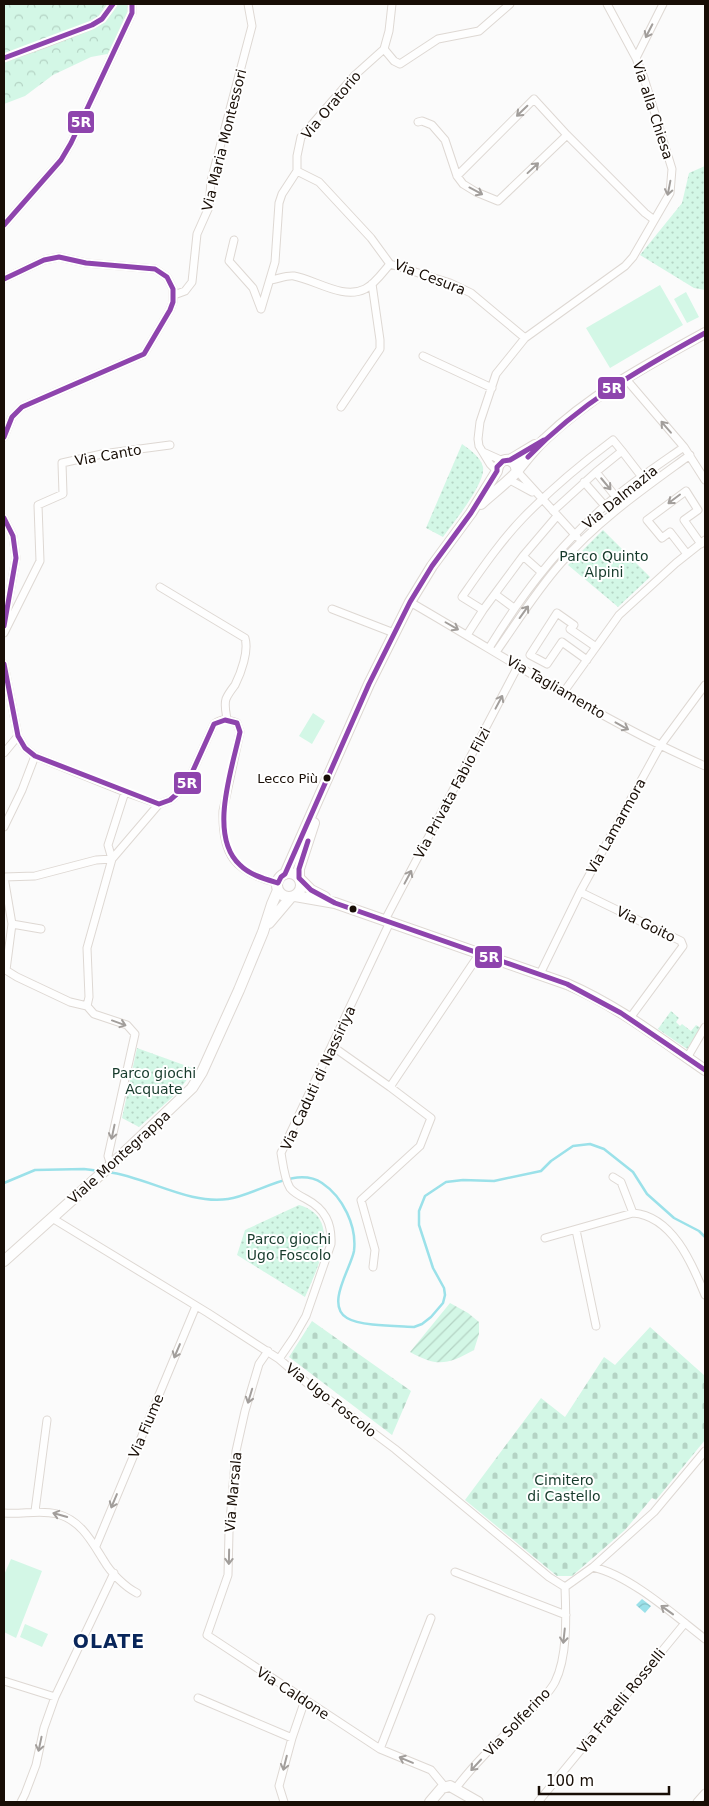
<svg xmlns="http://www.w3.org/2000/svg" width="709" height="1806" font-family="'DejaVu Sans',sans-serif">
  <style>
    .grass { fill: #d3f7e6 }
    .forest { fill: url(#forest-crowns) }
    .cemetery { fill: url(#cemetery-stones) }
    .park { fill: url(#park-dots) }
    .garden { fill: url(#garden-furrows) }
    .water { fill: url(#water-waves) }
    .lines { fill: none; stroke-linecap: round; stroke-linejoin: round }
    .stream { stroke: #9be1e9; stroke-width: 2.5 }
    .street-casing { stroke: #ded8d3; stroke-width: 9 }
    .secondary-casing { stroke: #ded8d3; stroke-width: 12 }
    .street { stroke: #fefefe; stroke-width: 7 }
    .secondary { stroke: #fefefe; stroke-width: 10 }
    .bus-1-casing { stroke: #fff; stroke-width: 9 }
    .bus-1 { stroke: #8e44ad; stroke-width: 5 }
    .oneway { stroke: #a29e9b }
    .bus-dot { fill: #180e06; stroke: #fff; stroke-width: 2 }
    .labels { text-anchor: middle; stroke-width: 4; stroke-linejoin: round; paint-order: stroke }
    .bus-label { font-size: 13px; fill: #180e06; stroke: #fff; text-anchor: end }
    .street-label { font-size: 14px; fill: #180e06; stroke: #fff }
    .park-label { font-size: 14px; fill: #173b2c; stroke: #fff }
    .district-label { font-size: 19px; font-weight: bold; letter-spacing: 1px; fill: #09265a; stroke: #fff }
    .line-badge { stroke: #fff; stroke-width: 2 }
    .badge-label { font-size: 14px; text-anchor: middle; font-weight: bold; fill: #fff }
  </style>
  <defs>
    <pattern id="forest-crowns" width="20" height="18" patternUnits="userSpaceOnUse" patternTransform="scale(1.25)"><rect width="20" height="18" fill="#d3f7e6"/><path d="M2 6a3 3 0 1 1 6 0M12 15a3 3 0 1 1 6 0" fill="none" stroke="#b4d3c4"/></pattern>
    <pattern id="cemetery-stones" width="16" height="16" patternUnits="userSpaceOnUse" patternTransform="scale(1.25)"><rect width="16" height="16" fill="#d3f7e6"/><path d="M2 7V4a2 2 0 0 1 4 0v3zM10 15v-3a2 2 0 0 1 4 0v3z" fill="#b4d3c4"/></pattern>
    <pattern id="park-dots" width="8" height="8" patternUnits="userSpaceOnUse" patternTransform="scale(1.25)"><rect width="8" height="8" fill="#d3f7e6"/><path d="M2 2h.1M6 6h.1" fill="none" stroke="#b4d3c4" stroke-width="1.8" stroke-linecap="round"/></pattern>
    <pattern id="garden-furrows" width="10" height="10" patternUnits="userSpaceOnUse" patternTransform="scale(1.25)"><rect width="10" height="10" fill="#d3f7e6"/><path d="M-1 1l2-2M0 10L10 0M9 11l2-2" fill="none" stroke="#b4d3c4"/></pattern>
    <pattern id="water-waves" width="16" height="10" patternUnits="userSpaceOnUse" patternTransform="scale(1.25)"><rect width="16" height="10" fill="#9be1e9"/><path d="M0 5q4-4 8 0t8 0" fill="none" stroke="#85c0c6"/></pattern>
  </defs>
  <rect width="100%" height="100%" fill="#fbfbfb"/>
  <!-- grass -->
  <path class="grass" d="M660,285l23,40 -73,43 -24,-40z
    M686,292l13,25 -12,6 -13,-24z
    M313,713l12,8 -13,23 -13,-8z
    M11,1559l31,12 -26,67 -12,-6v-57z
    M25,1624l23,10 -6,13 -22,-10z"/>
  <!-- forest -->
  <path class="forest" d="M4,4h128l-14,48 -27,5 -38,18 -28,21 -21,8z"/>
  <!-- cemetery -->
  <path class="cemetery" d="M312,1321l99,70 -19,44 -103,-78z
    M650,1327l55,49v64l-49,60 -4,-2 -27,32 -53,46h-15l-92,-76 76,-102 24,19 39,-60 11,8z"/>
  <!-- park -->
  <path class="park" d="M705,166v124l-11,-2 -54,-33 42,-52 7,-30z
    M462,444c8,6 18,12 21,23 3,16 -30,56 -40,70l-17,-9z
    M603,530l47,47 -32,30 -50,-42z
    M671,1011l8,7 -3,4 4,4 2,-2 9,7 5,-6 5,3 -14,21 -29,-20z
    M137,1048l58,21 -19,25 -37,33 -17,-9z
    M299,1205c45,13 18,64 6,92l-68,-42 8,-25z"/>
  <!-- garden -->
  <path class="garden" d="M450,1303l18,10 11,9v12l-5,16c-27,15 -37,17 -64,2z"/>
  <!-- water -->
  <path class="water" d="M642,1599l9,7 -6,7 -9,-8z"/>
  <g class="lines">
    <!-- stream -->
    <path class="stream" d="M108,1172c39,5 81,33 120,27 29,-4 67,-34 94,-16 21,14 35,43 32,68 -3,17 -29,54 -7,67 13,8 50,8 67,9l8,-3 9,-7 12,-14 2,-8 -1,-7 -11,-20 -14,-43v-14l6,-15 21,-14 17,-2 31,1 47,-10 10,-10 22,-15 17,-2 14,5 29,23 14,22 27,24 25,13 6,6
      M4,1183l31,-13 49,-1 16,2"/>
    <!-- street casing -->
    <g class="street-casing">
      <path id="street" d="M384,49l10,12 6,3 38,-25 41,-8 31,-27
        M384,49l5,-18 3,-27
        M4,58l40,-14 48,-19 10,-6 11,-15
        M636,58l27,-54
        M418,122l4,-1 10,4 13,15 12,36 6,8 13,8 22,9 69,-66
        M297,171l22,11 52,56 19,26 60,19 21,10 54,45
        M297,171v-15l4,-19 54,-62 29,-26
        M457,176l77,-77 33,36 78,78 8,6
        M4,225l57,-65 10,-17 61,-130v-9
        M234,240l-5,21 24,27 8,21
        M4,279l40,-19 15,-3 27,6 69,6 12,8 6,12v13l-3,8 -26,44 -122,53 -10,10 -8,20
        M271,280c7,-1 16,-5 23,-4 22,4 49,24 71,13 10,-5 18,-17 25,-25
        M174,295l11,-4 7,-9 5,-48 12,-27 2,-26 41,-155 -4,-22
        M261,309l14,-47 4,-59 3,-9 15,-23
        M423,356l69,32
        M625,378l59,69 21,33
        M341,407l39,-58v-9l-8,-56
        M622,451l20,26
        M483,452l20,9
        M497,471l-7,-7 -11,-18 -1,-7 2,-17 16,-48 29,-36 100,-72 8,-9 37,-64 2,-24 -28,-91 -8,-20 -29,-54
        M517,471l60,66
        M596,472l20,25
        M508,479l24,13
        M584,482l21,24
        M4,518l9,18 3,22 -12,68
        M687,554l-17,-22 -8,6 -15,-18 39,-29 12,19 -14,10 17,24
        M523,556l34,-40
        M160,587l85,51c4,13 -4,35 -10,47 -3,4 -7,9 -9,14 -2,6 0,14 1,20
        M495,594l19,14
        M410,602c97,56 192,119 295,164
        M332,609l62,24
        M483,610l-21,-13c19,-27 38,-55 61,-79 28,-29 58,-54 90,-78l9,11 -26,21 -43,39
        M4,633l36,-72 -2,-56 25,-11 -1,-31 40,-9 68,-9
        M467,635l16,-25 40,-54 18,16
        M489,648c30,-49 64,-95 107,-134 26,-25 58,-46 88,-67
        M496,652c21,-30 41,-62 65,-89 37,-43 84,-75 129,-108
        M587,660l-25,-18 -15,22 -17,-9 27,-42 17,12 -4,4 26,18
        M4,664l14,72 7,12 10,8 90,36 34,12
        M563,693l56,-78 57,-52 29,-23
        M4,753l14,-17
        M159,804l11,-4 16,-14 28,-62c9,-6 13,-5 23,-1l3,9 -17,79c-1,44 11,61 55,72
        M4,827l18,-37 13,-34
        M112,859l-4,-14 17,-53
        M4,877l31,-1 61,-16 16,-1
        M4,877l8,47 -6,46
        M580,892l101,49 2,5 -53,72
        M385,920l133,-254
        M12,924l29,5
        M4,969l13,8 53,25 17,4 7,8 33,11 8,9 -27,122 3,9
        M540,974l40,-82 80,-146 45,-61
        M87,1006l2,-9 -2,-49 25,-89 47,-55
        M332,1046l58,41 90,-134
        M687,1058l18,-31
        M613,1177l8,5 12,31
        M52,1218l156,95 71,46 28,24 88,66 154,128 16,10
        M576,1230l20,96
        M545,1238l88,-25c39,3 59,50 72,82
        M373,1267l2,-17 -14,-50 59,-54 11,-28 -41,-31
        M268,1351l-9,13 -14,47 -9,40 -7,81 -1,43 -21,60 173,114 51,21 14,17
        M279,1359l15,-22 12,-21 25,-72c1,-21 -6,-35 -25,-45 -6,-3 -12,-6 -16,-11 -6,-10 -7,-24 -9,-35l109,-231
        M35,1511l12,-91
        M4,1513c18,2 35,-4 53,1 24,6 35,28 47,47 7,12 21,26 33,32
        M96,1546l100,-240
        M593,1567c38,9 81,48 112,72
        M455,1572l111,43
        M565,1587l28,-20 61,-55 51,-61
        M4,1681l51,16
        M198,1698l94,40
        M380,1749l51,-131
        M456,1788c18,-24 41,-46 63,-67 12,-12 28,-24 36,-39 13,-26 11,-67 10,-95
        M21,1802l4,-8 11,-29 8,-37 11,-31 59,-124
        M284,1802l-5,-16 13,-48 13,-38
        M538,1802l147,-179
        M697,1802l8,-9"/>
    </g>
    <!-- secondary casing -->
    <g class="secondary-casing">
      <path id="secondary" d="M510,460l25,-15
        M481,504c7,-7 33,-27 36,-33 9,-11 18,-23 28,-32 47,-45 104,-75 160,-106
        M314,823l-15,46v9l12,12 14,7
        M277 885a12 12 0 1 1 24 0a12 12 0 1 1-24 0Z
        M285,874l84,-190 41,-82 22,-36 39,-53 26,-42c1,-8 5,-12 13,-11l5,4 2,7
        M295,896l40,7 232,81c51,22 93,55 138,86
        M269,923l22,-26
        M4,1261l107,-96 81,-77 10,-16 37,-82 24,-58 9,-28 6,-14
        M430,1802l12,-14 8,-2 28,16"/>
    </g>
    <!-- street -->
    <use href="#street" class="street"/>
    <!-- secondary -->
    <use href="#secondary" class="secondary"/>
    <!-- bus-1 casing -->
    <g class="bus-1-casing">
      <path id="bus-1" d="M4,58l88,-33 10,-6 11,-15
        M4,225l57,-65 10,-17 61,-130v-9
        M4,279l40,-19 15,-3 27,6 69,6 12,8 6,12v13l-3,8 -26,44 -122,53 -10,10 -8,20
        M528,457c52,-54 112,-88 177,-124
        M4,518l9,18 3,22 -12,68
        M4,664l14,72 7,12 10,8 124,48 11,-4 16,-14 28,-62 11,-4 12,3 3,9c-8,37 -32,104 0,133 10,10 25,14 38,18l3,-6 4,-3 84,-190 41,-82 22,-36 39,-53 26,-42v-4l6,-6 7,-1 34,-20
        M308,841l-9,28v9l12,12 24,13 232,81 54,29 84,57"/>
    </g>
    <!-- bus-1 -->
    <use href="#bus-1" class="bus-1"/>
  </g>
  <!-- one-way arrows -->
  <defs><path id="oneway-shaft" d="M-6 0H5M1.5-3L5.5 0L1.5 3" fill="none" stroke-width="1.6" stroke-linecap="round" stroke-linejoin="round" transform="scale(1.25)"/></defs>
  <g class="oneway">
    <use href="#oneway-shaft" transform="translate(649 31) rotate(117)"/>
    <use href="#oneway-shaft" transform="translate(522 111) rotate(136)"/>
    <use href="#oneway-shaft" transform="translate(533 168) rotate(-43)"/>
    <use href="#oneway-shaft" transform="translate(669 188) rotate(101)"/>
    <use href="#oneway-shaft" transform="translate(476 191) rotate(28)"/>
    <use href="#oneway-shaft" transform="translate(666 427) rotate(-131)"/>
    <use href="#oneway-shaft" transform="translate(606 484) rotate(50)"/>
    <use href="#oneway-shaft" transform="translate(674 499) rotate(143)"/>
    <use href="#oneway-shaft" transform="translate(524 612) rotate(-54)"/>
    <use href="#oneway-shaft" transform="translate(452 626) rotate(30)"/>
    <use href="#oneway-shaft" transform="translate(499 702) rotate(-62)"/>
    <use href="#oneway-shaft" transform="translate(622 726) rotate(29)"/>
    <use href="#oneway-shaft" transform="translate(408 877) rotate(-62)"/>
    <use href="#oneway-shaft" transform="translate(119 1023) rotate(20)"/>
    <use href="#oneway-shaft" transform="translate(113 1132) rotate(102)"/>
    <use href="#oneway-shaft" transform="translate(177 1351) rotate(113)"/>
    <use href="#oneway-shaft" transform="translate(250 1396) rotate(107)"/>
    <use href="#oneway-shaft" transform="translate(114 1501) rotate(113)"/>
    <use href="#oneway-shaft" transform="translate(60 1515) rotate(-164)"/>
    <use href="#oneway-shaft" transform="translate(229 1557) rotate(91)"/>
    <use href="#oneway-shaft" transform="translate(667 1610) rotate(-144)"/>
    <use href="#oneway-shaft" transform="translate(564 1636) rotate(96)"/>
    <use href="#oneway-shaft" transform="translate(40 1744) rotate(102)"/>
    <use href="#oneway-shaft" transform="translate(406 1760) rotate(-157)"/>
    <use href="#oneway-shaft" transform="translate(285 1763) rotate(104)"/>
    <use href="#oneway-shaft" transform="translate(476 1765) rotate(133)"/>
  </g>
  <!-- markers -->
  <g class="bus-dot">
    <circle cx="327" cy="778" r="4.5"/>
    <circle cx="353" cy="909" r="4.5"/>
  </g>
  <g class="labels">
    <!-- bus labels -->
    <g class="bus-label">
      <text x="318" y="783">Lecco Più</text>
    </g>
    <!-- street labels -->
    <g class="street-label">
      <text transform="translate(331 105) rotate(-50)" y="5">Via Oratorio</text>
      <text transform="translate(653 110) rotate(72)" y="5">Via alla Chiesa</text>
      <text transform="translate(224 140) rotate(-76)" y="5">Via Maria Montessori</text>
      <text transform="translate(430 277) rotate(21)" y="5">Via Cesura</text>
      <text transform="translate(108 455) rotate(-10)" y="5">Via Canto</text>
      <text transform="translate(620 497) rotate(-39)" y="5">Via Dalmazia</text>
      <text transform="translate(556 687) rotate(30)" y="5">Via Tagliamento</text>
      <text transform="translate(452 793) rotate(-62)" y="5">Via Privata Fabio Filzi</text>
      <text transform="translate(616 826) rotate(-61)" y="5">Via Lamarmora</text>
      <text transform="translate(646 924) rotate(26)" y="5">Via Goito</text>
      <text transform="translate(318 1078) rotate(-65)" y="5">Via Caduti di Nassiriya</text>
      <text transform="translate(119 1157) rotate(-42)" y="5">Viale Montegrappa</text>
      <text transform="translate(331 1400) rotate(38)" y="5">Via Ugo Foscolo</text>
      <text transform="translate(146 1426) rotate(-67)" y="5">Via Fiume</text>
      <text transform="translate(233 1492) rotate(-85)" y="5">Via Marsala</text>
      <text transform="translate(293 1693) rotate(33)" y="5">Via Caldone</text>
      <text transform="translate(621 1701) rotate(-51)" y="5">Via Fratelli Rosselli</text>
      <text transform="translate(517 1722) rotate(-46)" y="5">Via Solferino</text>
    </g>
    <!-- park labels -->
    <g class="park-label">
      <text x="604" y="561">Parco Quinto<tspan x="604" dy="16">Alpini</tspan></text>
      <text x="154" y="1078">Parco giochi<tspan x="154" dy="16">Acquate</tspan></text>
      <text x="289" y="1244">Parco giochi<tspan x="289" dy="16">Ugo Foscolo</tspan></text>
      <text x="564" y="1485">Cimitero<tspan x="564" dy="16">di Castello</tspan></text>
    </g>
    <!-- district labels -->
    <g class="district-label">
      <text x="109" y="1648">OLATE</text>
    </g>
  </g>
  <g class="line-badge">
    <rect x="67" y="110" width="28" height="24" rx="5" fill="#8e44ad"/>
    <rect x="597" y="376" width="29" height="24" rx="5" fill="#8e44ad"/>
    <rect x="173" y="771" width="29" height="24" rx="5" fill="#8e44ad"/>
    <rect x="474" y="945" width="29" height="24" rx="5" fill="#8e44ad"/>
  </g>
  <g class="badge-label">
    <text x="81" y="127">5R</text>
    <text x="612" y="393">5R</text>
    <text x="187" y="788">5R</text>
    <text x="489" y="962">5R</text>
  </g>
  <!-- border -->
  <rect width="709" height="1806" fill="none" stroke="#180e06" stroke-width="10"/>
  <!-- scale -->
  <path d="M539 1786v8h130v-8" fill="none" stroke="#180e06" stroke-width="2.5"/>
  <text x="546" y="1786" font-size="15" fill="#180e06" stroke="#ffffff" stroke-width="4" paint-order="stroke">100 m</text>
</svg>
